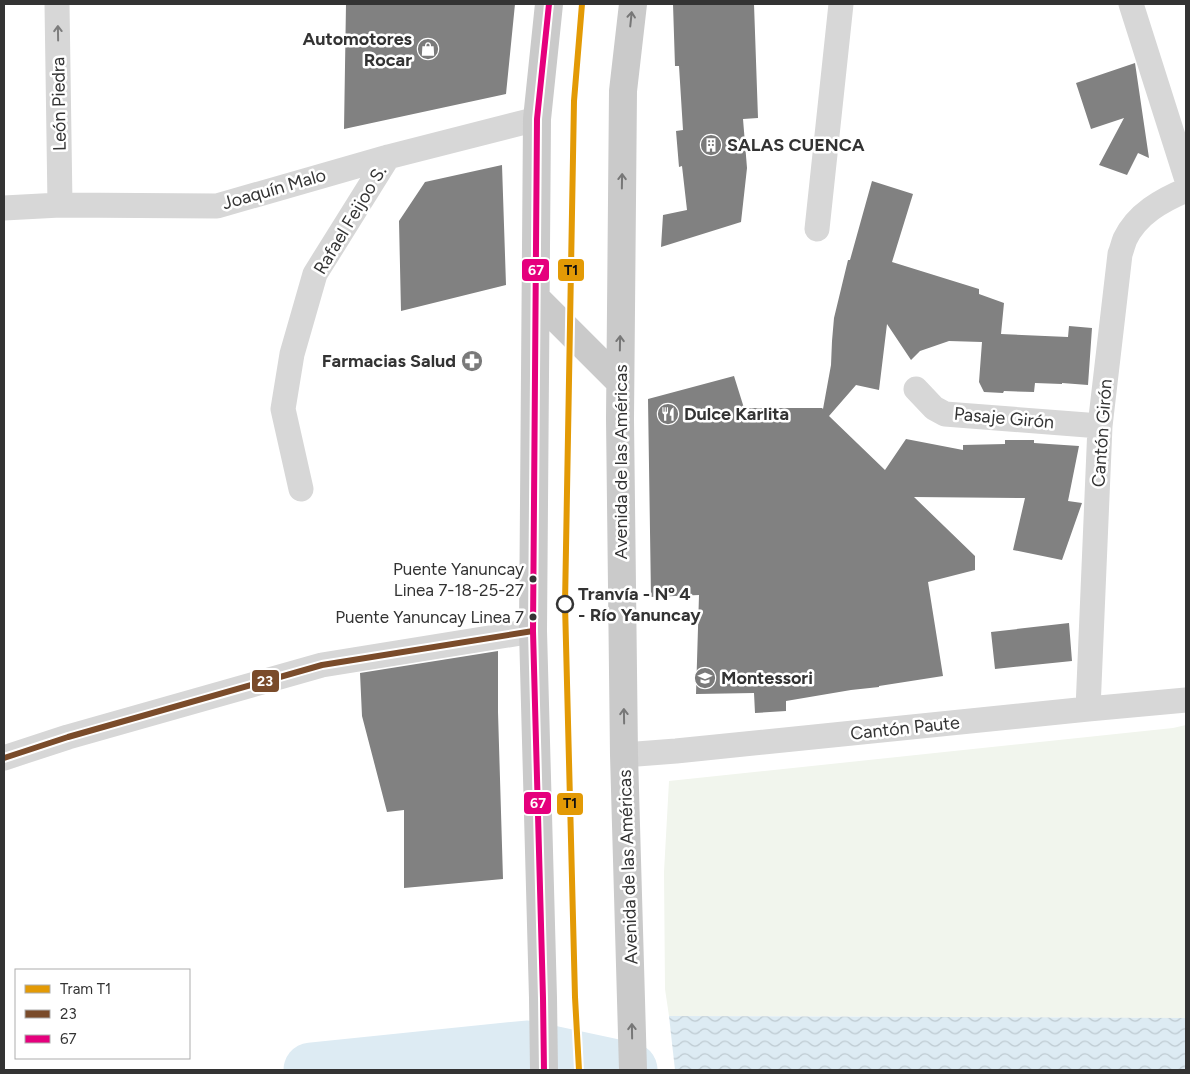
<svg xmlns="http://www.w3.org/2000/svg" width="1190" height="1074" font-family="Figtree,sans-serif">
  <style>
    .park { fill: #f1f5ed }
    .water { fill: url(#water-waves) }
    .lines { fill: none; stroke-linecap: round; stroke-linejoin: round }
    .river { stroke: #ddebf3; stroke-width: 55 }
    .building { fill: #818181 }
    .minor { stroke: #d7d7d7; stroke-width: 25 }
    .primary { stroke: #cacaca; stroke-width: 28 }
    .bus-1-casing { stroke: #fff; stroke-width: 10 }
    .bus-2-casing { stroke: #fff; stroke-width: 10 }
    .bus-1 { stroke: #7a4b2a; stroke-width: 6 }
    .bus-2 { stroke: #e5007d; stroke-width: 6 }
    .tram-1-casing { stroke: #fff; stroke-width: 10 }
    .tram-1 { stroke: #e39a05; stroke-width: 6 }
    .oneway { stroke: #777 }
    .oneway2 { stroke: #7d7d7d }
    .bus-dot { fill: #333; stroke: #fff; stroke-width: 2 }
    .stop-dot { fill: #fff; stroke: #333; stroke-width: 2.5 }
    .labels { text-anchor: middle; stroke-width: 5; stroke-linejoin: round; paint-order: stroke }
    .bus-label { font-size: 17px; fill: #333; stroke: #fff; text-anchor: end }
    .poi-label { font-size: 18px; font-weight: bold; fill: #333; stroke: #fff; text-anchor: start }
    .street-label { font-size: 18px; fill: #333; stroke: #fff }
    .stop-label { font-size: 18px; font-weight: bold; fill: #333; stroke: #fff; text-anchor: start }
    .line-badge { stroke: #fff; stroke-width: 2 }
    .badge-label { font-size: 14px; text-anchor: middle; font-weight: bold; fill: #fff }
    .pale-badge-label { font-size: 14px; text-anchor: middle; font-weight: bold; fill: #111 }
  </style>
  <defs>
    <pattern id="water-waves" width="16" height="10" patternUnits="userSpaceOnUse" patternTransform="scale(1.25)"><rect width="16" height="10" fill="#ddebf3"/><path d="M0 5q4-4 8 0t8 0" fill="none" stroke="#becad1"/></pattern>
  </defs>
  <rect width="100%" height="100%" fill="#fff"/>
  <!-- park -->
  <path class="park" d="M1186,725v293l-517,-2 -4,-27 -1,-117 5,-91 504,-53z"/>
  <!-- water -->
  <path class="water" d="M669,1016l517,2v52h-511z"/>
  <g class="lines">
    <!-- river -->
    <path class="river" d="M311,1070l216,-22 103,22"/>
  </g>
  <!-- building -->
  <path class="building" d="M346,4h169l-9,90 -162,35z
    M673,4h81l4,114 -15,1 4,49 -6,54 -80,25 2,-32 24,-5 -5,-44 -3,1 -3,-36 7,-1 -4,-64h-4z
    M1135,63l14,95 -11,-5 -11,22 -28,-10 25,-47 -33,11 -15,-46z
    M502,165l4,120 -105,26 -2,-90 26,-39z
    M872,181l41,13 -21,68 87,27v5l25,9 -3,31 67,3 1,-11 23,2 -4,57 -26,-2v1l-27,-1 -1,9 -30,-1 -1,2 -19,-1 -5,-10 3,-40 -33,-1 -29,10 -9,9 -24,-36 -8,66 -23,-5 -27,31 56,54 21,-31 57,11v-5l42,-1v-4h29v3l45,3 -11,55 14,2 -20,57 -49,-10 12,-52 -111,-1 61,59v14l-47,12 15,94 -64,10v1l-28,3 -65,11v10l-31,2 -1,-20 -58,1 3,-99 -48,2 -3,-198 86,-23 10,32h78l1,1 8,-44 1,-24 2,-23 14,-58h2z
    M1069,623l3,38 -77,8 -4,-37z
    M498,651v61l5,167 -99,9v-78l-17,2 -25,-96 -2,-43z"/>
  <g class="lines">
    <!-- minor -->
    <path class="minor" d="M57,4l3,201
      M1131,4l55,173
      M4,208l56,-3 157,1 171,-49 149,-38
      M817,229l24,-225
      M916,389l18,19 11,6 155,12
      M301,489l-18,-80 9,-55 23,-80 73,-117
      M1088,709l12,-283 20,-172c2,-5 3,-10 5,-15 12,-25 37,-39 61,-49
      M624,755l52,-4 412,-42 98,-9
      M4,758l64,-21 254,-72 211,-34"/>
    <!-- primary -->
    <path class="primary" d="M633,4l-10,87 -3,328 4,336 9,315
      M536,298l84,84
      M544,1070l-1,-72 -10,-367 4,-512 12,-115"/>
    <!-- bus-1 casing -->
    <g class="bus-1-casing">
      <path id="bus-1" d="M4,758l64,-21 254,-72 211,-34"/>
    </g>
    <!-- bus-2 casing -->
    <g class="bus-2-casing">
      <path id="bus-2" d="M544,1070l-1,-72 -10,-367 4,-512 12,-115"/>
    </g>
    <!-- bus-1 -->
    <use href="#bus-1" class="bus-1"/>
    <!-- bus-2 -->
    <use href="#bus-2" class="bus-2"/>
    <!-- tram-1 casing -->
    <g class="tram-1-casing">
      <path id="tram-1" d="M579,1070l-4,-73 -10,-393 9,-503 8,-97"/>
    </g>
    <!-- tram-1 -->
    <use href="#tram-1" class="tram-1"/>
  </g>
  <!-- one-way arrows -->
  <defs><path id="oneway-shaft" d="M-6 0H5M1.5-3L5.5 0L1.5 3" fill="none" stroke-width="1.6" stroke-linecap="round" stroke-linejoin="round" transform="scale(1.25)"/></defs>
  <g class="oneway">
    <use href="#oneway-shaft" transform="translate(631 19) rotate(-84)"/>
    <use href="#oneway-shaft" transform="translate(622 181) rotate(-89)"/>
    <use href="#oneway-shaft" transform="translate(620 343) rotate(-89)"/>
    <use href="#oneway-shaft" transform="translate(624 716) rotate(-91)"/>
    <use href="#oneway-shaft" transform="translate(632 1031) rotate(-91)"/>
  </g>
  <use class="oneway2" href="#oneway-shaft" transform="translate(58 33) rotate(-91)"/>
  <!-- icons -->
  <defs>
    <g id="shop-disc" transform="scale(1.125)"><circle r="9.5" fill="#7a7a7a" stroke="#fff"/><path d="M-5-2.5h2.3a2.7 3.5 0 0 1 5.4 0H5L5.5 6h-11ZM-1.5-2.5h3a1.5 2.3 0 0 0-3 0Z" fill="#fff"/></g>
    <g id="building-disc" transform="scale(1.125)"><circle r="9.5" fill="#7a7a7a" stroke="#fff"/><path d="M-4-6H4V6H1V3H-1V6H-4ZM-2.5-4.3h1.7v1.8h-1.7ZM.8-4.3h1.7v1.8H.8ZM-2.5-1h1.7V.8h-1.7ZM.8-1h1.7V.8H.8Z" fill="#fff"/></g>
    <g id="pharmacy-disc" transform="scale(1.125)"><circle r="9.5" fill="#7a7a7a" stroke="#fff"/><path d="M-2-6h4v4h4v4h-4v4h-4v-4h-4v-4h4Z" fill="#fff"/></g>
    <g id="restaurant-disc" transform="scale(1.125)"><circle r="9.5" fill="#7a7a7a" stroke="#fff"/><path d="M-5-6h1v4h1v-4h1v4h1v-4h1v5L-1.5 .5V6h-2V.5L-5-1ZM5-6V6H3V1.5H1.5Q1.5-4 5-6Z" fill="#fff"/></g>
    <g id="school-disc" transform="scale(1.125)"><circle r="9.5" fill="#7a7a7a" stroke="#fff"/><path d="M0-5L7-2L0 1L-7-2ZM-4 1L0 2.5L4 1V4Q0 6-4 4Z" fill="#fff"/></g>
  </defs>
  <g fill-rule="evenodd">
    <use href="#shop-disc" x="428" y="49"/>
    <use href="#building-disc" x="711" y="145"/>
    <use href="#pharmacy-disc" x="472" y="361"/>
    <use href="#restaurant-disc" x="668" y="414"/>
    <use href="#school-disc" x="705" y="678"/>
  </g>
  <!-- markers -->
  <g class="bus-dot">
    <circle cx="533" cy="579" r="4.5"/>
    <circle cx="533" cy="617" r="4.5"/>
  </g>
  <circle class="stop-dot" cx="565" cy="604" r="8"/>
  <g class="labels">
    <!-- bus labels -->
    <g class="bus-label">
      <text x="524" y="575">Puente Yanuncay<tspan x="524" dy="21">Linea 7-18-25-27</tspan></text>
      <text x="524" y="623">Puente Yanuncay Linea 7</text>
    </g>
    <!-- poi labels -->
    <g class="poi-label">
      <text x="412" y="45" text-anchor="end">Automotores<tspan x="412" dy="21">Rocar</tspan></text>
      <text x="727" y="151">SALAS CUENCA</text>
      <text x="456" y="367" text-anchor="end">Farmacias Salud</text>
      <text x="684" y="420">Dulce Karlita</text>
      <text x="721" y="684">Montessori</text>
    </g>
    <!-- street labels -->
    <g class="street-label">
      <text transform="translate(59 104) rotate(-91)" y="6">León Piedra</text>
      <text transform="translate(274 189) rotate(-16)" y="6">Joaquín Malo</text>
      <text transform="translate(350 220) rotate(-59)" y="6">Rafael Feijoo S.</text>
      <text transform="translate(1004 418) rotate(5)" y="6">Pasaje Girón</text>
      <text transform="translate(1102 433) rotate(-86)" y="6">Cantón Girón</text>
      <text transform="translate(621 462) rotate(-90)" y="6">Avenida de las Américas</text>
      <text transform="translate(905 728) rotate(-6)" y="6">Cantón Paute</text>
      <text transform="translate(628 867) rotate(-92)" y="6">Avenida de las Américas</text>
    </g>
    <!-- stop labels -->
    <g class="stop-label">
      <text x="578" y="600">Tranvía - Nº 4<tspan x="578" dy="21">- Río Yanuncay</tspan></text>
    </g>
  </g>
  <g class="line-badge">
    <rect x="521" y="258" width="29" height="24" rx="5" fill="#e5007d"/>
    <rect x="557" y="258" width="28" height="24" rx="5" fill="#e39a05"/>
    <rect x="251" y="669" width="29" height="24" rx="5" fill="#7a4b2a"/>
    <rect x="523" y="791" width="29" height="24" rx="5" fill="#e5007d"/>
    <rect x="556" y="792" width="28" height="24" rx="5" fill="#e39a05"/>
  </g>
  <g class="badge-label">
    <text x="536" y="275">67</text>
    <text x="265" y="686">23</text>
    <text x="538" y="808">67</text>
  </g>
  <g class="pale-badge-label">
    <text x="571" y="275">T1</text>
    <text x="570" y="808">T1</text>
  </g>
  <!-- border -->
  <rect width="1190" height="1074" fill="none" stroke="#333333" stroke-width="10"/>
  <!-- legend -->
  <rect x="15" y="969" width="175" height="90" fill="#ffffff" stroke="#adadad"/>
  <rect x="25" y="985" width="25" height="8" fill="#e39a05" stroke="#adadad"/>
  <text x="60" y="994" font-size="15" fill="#333333">Tram T1</text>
  <rect x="25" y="1010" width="25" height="8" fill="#7a4b2a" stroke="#adadad"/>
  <text x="60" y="1019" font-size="15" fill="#333333">23</text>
  <rect x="25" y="1035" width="25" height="8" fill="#e5007d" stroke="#adadad"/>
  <text x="60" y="1044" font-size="15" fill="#333333">67</text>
</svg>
